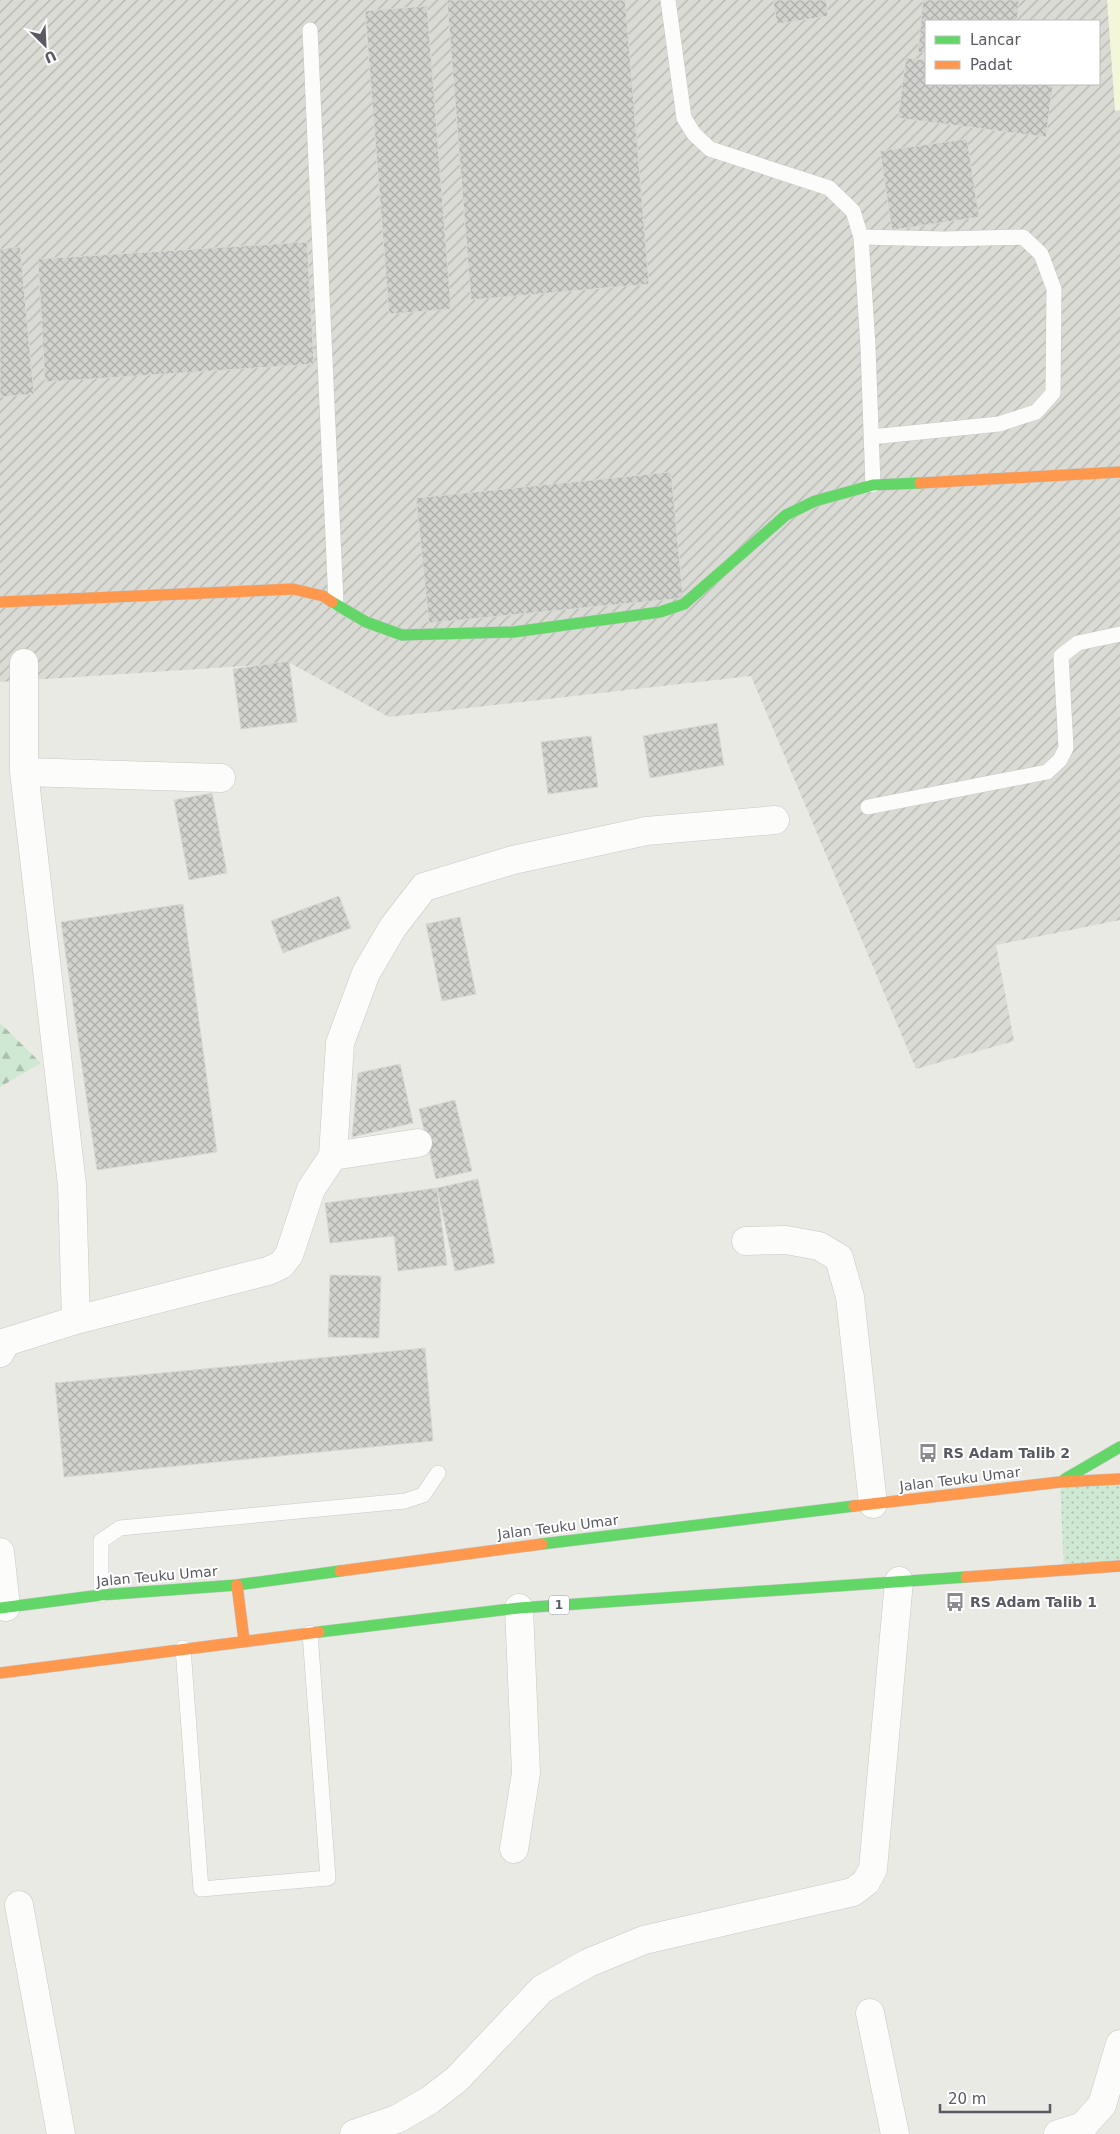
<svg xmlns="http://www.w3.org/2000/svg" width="1120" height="2134" font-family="'DejaVu Sans',sans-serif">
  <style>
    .commercial { fill: #f4f6da }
    .industrial { fill: url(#industrial-furrows); fill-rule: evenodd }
    .grass { fill: url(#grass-dots) }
    .forest { fill: url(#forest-firs) }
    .building { fill: url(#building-cross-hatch); stroke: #d8d9d2 }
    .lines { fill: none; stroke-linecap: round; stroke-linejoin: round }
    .lane-casing { stroke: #c8c8c8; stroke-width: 16 }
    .street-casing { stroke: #c8c8c8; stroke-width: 29 }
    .fast-casing { stroke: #c8c9c9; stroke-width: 12 }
    .slow-casing { stroke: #c8c9c9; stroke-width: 12 }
    .lane { stroke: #fcfcfb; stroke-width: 15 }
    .street { stroke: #fcfcfb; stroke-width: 28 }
    .fast { stroke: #63d668; stroke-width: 11 }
    .slow { stroke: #ff974d; stroke-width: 11 }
    .labels { text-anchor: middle; stroke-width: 4; stroke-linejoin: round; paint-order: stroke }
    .shield { fill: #fff; stroke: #8b8c91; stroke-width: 1 }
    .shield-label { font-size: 12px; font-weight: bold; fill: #595a62 }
    .poi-label { font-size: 14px; font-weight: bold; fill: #595a62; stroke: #fff; text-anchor: start }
    .street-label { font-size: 14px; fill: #595a62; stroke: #fff }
  </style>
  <defs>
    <pattern id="industrial-furrows" width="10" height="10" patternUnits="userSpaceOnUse" patternTransform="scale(1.25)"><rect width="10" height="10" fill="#dadbd4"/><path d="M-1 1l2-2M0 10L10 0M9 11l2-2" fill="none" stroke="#b4b5af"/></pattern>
    <pattern id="grass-dots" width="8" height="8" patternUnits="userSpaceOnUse" patternTransform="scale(1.25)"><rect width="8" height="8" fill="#cfe8d4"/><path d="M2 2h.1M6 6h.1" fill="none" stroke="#abbfaf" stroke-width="1.8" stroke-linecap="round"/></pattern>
    <pattern id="forest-firs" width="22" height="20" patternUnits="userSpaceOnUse" patternTransform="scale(1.25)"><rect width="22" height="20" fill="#cfe8d4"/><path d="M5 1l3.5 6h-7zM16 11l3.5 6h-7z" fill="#abbfaf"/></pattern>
    <pattern id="building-cross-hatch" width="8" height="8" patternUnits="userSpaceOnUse" patternTransform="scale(1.25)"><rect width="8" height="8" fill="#d1d1cd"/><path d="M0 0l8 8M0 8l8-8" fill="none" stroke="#adadaa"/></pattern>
  </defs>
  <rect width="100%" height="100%" fill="#e9eae3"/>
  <!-- commercial -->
  <path class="commercial" d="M1107,0h13v110l-5,1z"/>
  <!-- industrial -->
  <path class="industrial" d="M0,0h1107l8,111 5,-1v810l-124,25 18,96 -98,28 -165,-393 -362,41 -99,-54 -290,19zM926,21h173v63h-173z"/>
  <!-- grass -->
  <path class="grass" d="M1120,1478v88l-56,4 -4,-88z"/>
  <!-- forest -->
  <path class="forest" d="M0,1023l41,40 -41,24z"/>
  <!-- building -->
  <path class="building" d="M447,0h178l24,284 -178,16z
    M773,0h53l2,16 -51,8z
    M923,0h96l-2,21h-91v32l-8,-1z
    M427,6l24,303 -62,5 -24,-303z
    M906,58l20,2v24h127l-7,53 -148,-19z
    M967,139l12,78 -87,13 -12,-79z
    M307,242l7,122 -269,18 -7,-123z
    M20,247l14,147 -34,3v-148z
    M671,472l12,126 -254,25 -13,-125z
    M289,661l8,61 -56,7 -8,-60z
    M717,723l7,42 -74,13 -7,-42z
    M591,736l7,51 -50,7 -7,-52z
    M212,793l15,80 -38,7 -15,-80z
    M339,896l12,32 -68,25 -12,-32z
    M183,904l34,248 -120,18 -36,-248z
    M460,917l16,77 -34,7 -16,-77z
    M400,1064l13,59 -61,14 6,-64z
    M455,1100l17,71 -36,8 -17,-70z
    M478,1179l17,84 -40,8 -18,-83z
    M437,1188l10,77 -49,6 -4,-35 -64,7 -5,-40z
    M330,1275l51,1 -2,62 -51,-1z
    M425,1348l8,93 -369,36 -9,-94z"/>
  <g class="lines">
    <!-- lane casing -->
    <g class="lane-casing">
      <path id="lane" d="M668,0l16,118 10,16 16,15 119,39 24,23 8,26 7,110 5,138
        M310,30l26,573
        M861,237l83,2 79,-2 18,17 13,35 -1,104 -17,19 -37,12 -128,13
        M868,807l179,-35 13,-12 6,-12 -5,-92 17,-13 42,-9
        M101,1595v-54l19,-13 285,-27 18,-6 15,-22
        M183,1648l18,241 127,-11 -18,-245"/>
    </g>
    <!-- street casing -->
    <g class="street-casing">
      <path id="street" d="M24,663v109l48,413 4,135
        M24,772l197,6
        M333,1156l7,-113 26,-70 27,-46 31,-40 89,-27 133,-29 129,-11
        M746,1241l40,-1 33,6 20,12 11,39 23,207
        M0,1353l6,-11 70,-22 192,-49 13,-6 8,-10 22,-66 22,-33 85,-13
        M0,1552l6,55
        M514,1849l12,-76 -7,-165
        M19,1905l42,229
        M870,2013l25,121
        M354,2134l43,-15 33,-19 27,-21 85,-90 46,-26 56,-23 209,-48 13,-10 7,-13 26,-288
        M1058,2134l25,-8
        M1081,2134l2,-8 19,-21 18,-61"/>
    </g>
    <!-- fast casing -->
    <g class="fast-casing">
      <path id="fast" d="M332,602l34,20 36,13 112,-3 146,-20 24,-8 102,-89 29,-14 58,-16 47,-2
        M1065,1479l55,-32
        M542,1544l312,-38
        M0,1608l101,-13 136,-10 103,-14
        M319,1632l200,-24 447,-31"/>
    </g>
    <!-- slow casing -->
    <g class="slow-casing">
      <path id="slow" d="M920,483l200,-11
        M0,602l293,-13 30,7 9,6
        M854,1506l206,-24 60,-3
        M340,1571l202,-27
        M966,1577l154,-11
        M237,1585l7,55
        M0,1673l319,-41"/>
    </g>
    <!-- lane -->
    <use href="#lane" class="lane"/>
    <!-- street -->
    <use href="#street" class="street"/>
    <!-- fast -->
    <use href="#fast" class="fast"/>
    <!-- slow -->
    <use href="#slow" class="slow"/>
  </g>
  <!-- icons -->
  <defs>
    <g id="bus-bare" transform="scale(1.5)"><path d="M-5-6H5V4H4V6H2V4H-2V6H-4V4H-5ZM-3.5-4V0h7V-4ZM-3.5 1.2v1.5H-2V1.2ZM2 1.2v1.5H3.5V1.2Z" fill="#8b8c8f" stroke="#fff" stroke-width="2.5" paint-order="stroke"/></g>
  </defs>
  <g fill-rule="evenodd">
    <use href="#bus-bare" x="928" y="1453"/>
    <use href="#bus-bare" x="955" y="1602"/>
  </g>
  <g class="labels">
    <!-- shield labels -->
    <rect class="shield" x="549" y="1595.5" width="20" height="19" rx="4"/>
    <g class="shield-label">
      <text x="559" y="1609">1</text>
    </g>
    <!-- poi labels -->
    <g class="poi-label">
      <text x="943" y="1458">RS Adam Talib 2</text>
      <text x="970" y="1607">RS Adam Talib 1</text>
    </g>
    <!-- street labels -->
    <g class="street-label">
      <text transform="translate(960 1479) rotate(-7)" y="5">Jalan Teuku Umar</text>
      <text transform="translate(558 1527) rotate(-7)" y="5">Jalan Teuku Umar</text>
      <text transform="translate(157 1576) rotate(-5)" y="5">Jalan Teuku Umar</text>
    </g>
  </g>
  <!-- legend -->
  <rect x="925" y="20" width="175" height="65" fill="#ffffff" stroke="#bdbdc0"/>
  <rect x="935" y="36" width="25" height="8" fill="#63d668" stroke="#bdbdc0"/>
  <text x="970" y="45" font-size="15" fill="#595a62">Lancar</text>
  <rect x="935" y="61" width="25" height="8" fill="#ff974d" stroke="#bdbdc0"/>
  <text x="970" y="70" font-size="15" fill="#595a62">Padat</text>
  <!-- north arrow -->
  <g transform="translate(45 45) rotate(156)" stroke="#ffffff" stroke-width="4" paint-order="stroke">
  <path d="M0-4L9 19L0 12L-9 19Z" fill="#595a62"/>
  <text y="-8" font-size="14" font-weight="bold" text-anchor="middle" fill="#595a62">U</text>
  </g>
  <!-- scale -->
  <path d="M940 2104v8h110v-8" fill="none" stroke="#595a62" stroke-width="2.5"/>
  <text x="948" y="2104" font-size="15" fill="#595a62" stroke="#ffffff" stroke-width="4" paint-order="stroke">20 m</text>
</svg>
